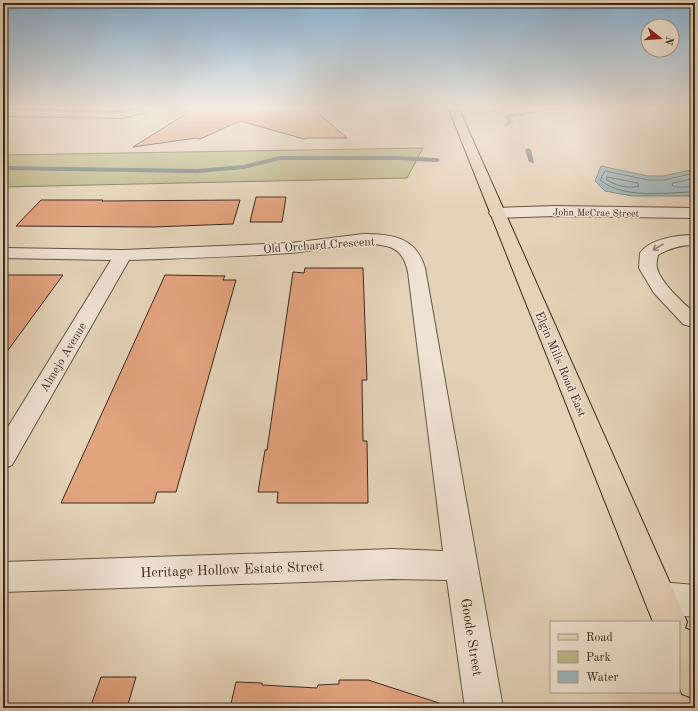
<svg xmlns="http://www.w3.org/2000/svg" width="698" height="711" font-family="'Old Standard TT',serif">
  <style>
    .green { fill: #bdba8a; stroke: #7b7254 }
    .water { fill: #9bb5bb; stroke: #747e7c }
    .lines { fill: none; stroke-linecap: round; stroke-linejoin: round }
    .shore { stroke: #6a706c; stroke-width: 1 }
    .stream { fill: #747e7c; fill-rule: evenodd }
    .building { fill: #e2a37f; stroke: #392b1e }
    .minor-casing { stroke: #645545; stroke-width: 2 }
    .major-casing { stroke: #392b1e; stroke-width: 2 }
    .minor { fill: #eee2d2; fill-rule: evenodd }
    .major { fill: #e5d3b9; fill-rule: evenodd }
    .oneway { stroke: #948678 }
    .labels { text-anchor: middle; stroke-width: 3; stroke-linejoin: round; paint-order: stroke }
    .far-street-label { font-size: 10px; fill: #392b1e; stroke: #eee2d2 }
    .street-label { font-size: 12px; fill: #392b1e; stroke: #eee2d2 }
    .near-street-label { font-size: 14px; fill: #392b1e; stroke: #eee2d2 }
  </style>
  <rect width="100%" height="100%" fill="#e5d3b9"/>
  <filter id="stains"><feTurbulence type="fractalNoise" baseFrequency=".005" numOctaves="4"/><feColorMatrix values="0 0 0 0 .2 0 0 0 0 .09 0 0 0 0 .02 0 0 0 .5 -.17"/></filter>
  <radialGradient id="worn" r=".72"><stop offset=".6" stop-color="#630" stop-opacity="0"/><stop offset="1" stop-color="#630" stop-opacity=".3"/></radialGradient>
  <!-- green -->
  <path class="green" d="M423,148l-16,30 -404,9v-32z"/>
  <!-- water -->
  <path class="water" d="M601,166l47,10h15l32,-7v27h-63l-27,-5 -10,-10z"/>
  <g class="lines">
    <!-- shore -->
    <path class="shore" d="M695,173l-31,7h-16l-43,-9 -5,9c25,20 65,12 95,12
      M607,177l31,6 1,3c-10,3 -23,0 -32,-6z
      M695,178l-22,5 -1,2 2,2h21"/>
    <!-- stream -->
    <path class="stream" d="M563,107h9l-62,10 3,6 -7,3 -2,-1 4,-3 -3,-5 2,-2z
      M528,148l3,2 3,13 -5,-1 -4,-12z
      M280,156h117l40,2 3,2 -3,2 -40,-2h-117l-36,9 -47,4 -194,-3v-4l194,3 47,-4z"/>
  </g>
  <!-- building -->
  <path class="building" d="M192,107h119l36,31h-39l-4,1 -64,-18 -40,18 -4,-1 -63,9 51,-32z
    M256,197h30l-4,25h-32z
    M41,200h62l-1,1 138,-1 -7,24 -80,3 -137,-1z
    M305,268h58l4,112h-5l1,61h4l1,62h-91l1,-11h-20l7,-42h2l26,-178 11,1z
    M3,275h60l-60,82z
    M165,275l60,1 -2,4h13l-60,212h-19l-3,11h-93z
    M101,677h35l-9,31h-37z
    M339,680h29l71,23 -1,5h-208l6,-26 26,1v2l55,3 1,-3 21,-1z"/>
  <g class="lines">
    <!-- minor casing -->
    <g class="minor-casing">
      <path id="minor" d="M140,107h13l-10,6 -21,5 -119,-2v-6l119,2z
        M555,206l140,2v10l-140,-2 -58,2 -6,-2 -2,-3 2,-3 6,-2z
        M363,234c29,0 53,3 62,34l78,440h-38l-18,-128 -54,-1 -390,13v-30l390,-13 50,2 -35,-279c-3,-13 -8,-23 -22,-26 -29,-8 -66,5 -96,7 -54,4 -107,5 -161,7l-117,205 -9,4v-34l108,-175 -108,-2v-10l120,2 168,-7z
        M695,235v10c-15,0 -25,3 -37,10 -1,4 -2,9 -1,13 3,14 27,36 38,45v15l-12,-4 -29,-31 -15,-25 1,-15c11,-15 38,-18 55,-18z
        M660,582l35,3v32l-35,-3 -12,-5 -4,-11 4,-11z"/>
    </g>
    <!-- major casing -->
    <g class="major-casing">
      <path id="major" d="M448,107h10l224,503 5,12 -2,6 6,3 4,8v60l-13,-5 -3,-7v-65h-26z"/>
    </g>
    <!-- minor -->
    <use href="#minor" class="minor"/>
    <!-- major -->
    <use href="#major" class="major"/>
  </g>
  <!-- one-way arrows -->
  <defs><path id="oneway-shaft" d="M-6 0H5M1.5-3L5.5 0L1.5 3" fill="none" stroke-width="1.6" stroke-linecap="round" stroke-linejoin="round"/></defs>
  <use class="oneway" href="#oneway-shaft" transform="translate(658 247) rotate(150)"/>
  <!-- sky -->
  <linearGradient id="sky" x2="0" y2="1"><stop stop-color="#89b4d6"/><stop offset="0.52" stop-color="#f3ebe0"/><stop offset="1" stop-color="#f3ebe0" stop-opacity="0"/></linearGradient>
  <rect width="698" height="206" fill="url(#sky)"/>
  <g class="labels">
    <!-- far-street labels -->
    <g class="far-street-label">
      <text transform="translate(596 212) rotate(1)" y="4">John McCrae Street</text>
    </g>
    <!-- street labels -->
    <g class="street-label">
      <text transform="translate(319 245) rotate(-4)" y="4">Old Orchard Crescent</text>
      <text transform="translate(63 357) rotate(-59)" y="4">Almejo Avenue</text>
      <text transform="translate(561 364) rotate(67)" y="4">Elgin Mills Road East</text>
    </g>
    <!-- near-street labels -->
    <g class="near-street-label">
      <text transform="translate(232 569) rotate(-2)" y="5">Heritage Hollow Estate Street</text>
      <text transform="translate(472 637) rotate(81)" y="5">Goode Street</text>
    </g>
  </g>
  <!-- margin -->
  <rect width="698" height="711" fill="none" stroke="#e5d3b9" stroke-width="16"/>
  <rect x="4" y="4" width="690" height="703" fill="none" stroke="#392b1e" stroke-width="2"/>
  <rect x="8" y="8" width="682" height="695" fill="none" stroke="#392b1e"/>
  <!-- legend -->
  <rect x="550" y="621" width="130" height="72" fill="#eee2d2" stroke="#a6998a"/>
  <rect x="558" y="634" width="20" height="6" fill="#e5d3b9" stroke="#a6998a"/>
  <text x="586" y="641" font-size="12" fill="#392b1e">Road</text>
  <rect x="558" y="651" width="20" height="12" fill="#bdba8a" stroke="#a6998a"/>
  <text x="586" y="661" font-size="12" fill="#392b1e">Park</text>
  <rect x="558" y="671" width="20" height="12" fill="#9bb5bb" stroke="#a6998a"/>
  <text x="586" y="681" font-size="12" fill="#392b1e">Water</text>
  <!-- north arrow -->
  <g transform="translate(660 38) rotate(107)"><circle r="19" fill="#eee2d2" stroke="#a6998a"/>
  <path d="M0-3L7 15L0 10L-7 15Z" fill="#8f2418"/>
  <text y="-6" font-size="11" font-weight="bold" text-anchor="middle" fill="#392b1e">N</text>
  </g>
  <rect width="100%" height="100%" filter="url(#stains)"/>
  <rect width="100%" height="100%" fill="url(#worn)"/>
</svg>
